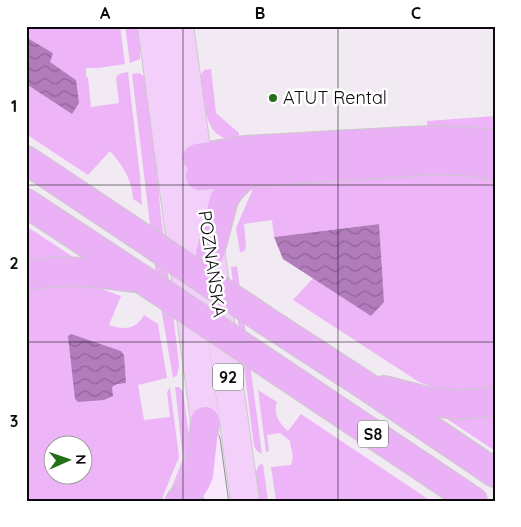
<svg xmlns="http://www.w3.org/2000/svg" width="521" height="527" font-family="Quicksand,sans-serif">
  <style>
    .green { fill: #edb5f7; fill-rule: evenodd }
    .water { fill: url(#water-waves) }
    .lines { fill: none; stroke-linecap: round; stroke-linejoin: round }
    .secondary-casing { stroke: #958e96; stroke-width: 26 }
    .primary-casing { stroke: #cac9ca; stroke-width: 30 }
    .highway-casing { stroke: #cac9ca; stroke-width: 30 }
    .secondary { stroke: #f9e8fc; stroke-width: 24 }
    .primary { stroke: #f3d0fa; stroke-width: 28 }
    .highway { stroke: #ebb1f6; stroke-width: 28 }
    .highway-bridge-casing { stroke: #cac9ca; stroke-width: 30; stroke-linecap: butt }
    .highway-bridge { stroke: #ebb1f6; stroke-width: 28 }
    .grid { fill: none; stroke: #0d0a0d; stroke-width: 1; stroke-opacity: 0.55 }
    .poi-dot { fill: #237117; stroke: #fff; stroke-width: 2 }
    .labels { text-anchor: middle; stroke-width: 5; stroke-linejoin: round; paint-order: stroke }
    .shield { fill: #fff; stroke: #565456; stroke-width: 1 }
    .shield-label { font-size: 16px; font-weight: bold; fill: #0d0a0d }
    .poi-label { font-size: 18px; fill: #0d0a0d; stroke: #fff; text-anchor: start }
    .street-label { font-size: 18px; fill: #0d0a0d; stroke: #fff }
    .neatline { fill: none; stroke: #0d0a0d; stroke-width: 2 }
    .grid-label { font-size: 16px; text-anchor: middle; font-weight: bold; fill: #0d0a0d }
  </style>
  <defs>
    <pattern id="water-waves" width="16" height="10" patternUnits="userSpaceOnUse" patternTransform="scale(1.25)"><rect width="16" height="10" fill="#b27cbc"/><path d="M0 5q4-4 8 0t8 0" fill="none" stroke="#8f6497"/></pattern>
  </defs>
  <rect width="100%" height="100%" fill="#f2eaf3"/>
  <!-- green -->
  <path class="green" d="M26,26h94l5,38 -27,4h-12v8l2,2 3,29 28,-4 -3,-25c2,-5 7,-5 12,-6l12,104 2,29 -9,-6c-1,-20 -10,-33 -23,-48l-22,24 -62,-41v-50l45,29 5,-33 -27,-18 4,-9 -27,-16z
    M125,26l15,1v32l-10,4z
    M211,69l5,44 23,20v8c-9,-1 -19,-3 -25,-10 -7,-8 -16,-43 -14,-54 1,-2 2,-4 4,-7z
    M139,73l5,3 3,5 9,72 4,54 18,148 1,11 -2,9 -4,3 -16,-94 -25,-210z
    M495,116v18c-24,-6 -44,-7 -68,-7v-6z
    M438,170l57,8v212l-50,2 -26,-10 -126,-82 20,-22 59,38 7,-92 -105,13 -2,-17 -28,4 2,23c-1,3 -2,5 -6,5l-4,-24 16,-37 -1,-9z
    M26,226l58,38h-58z
    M237,266l25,188 -5,-3 -3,-5 -23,-179z
    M74,279l47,17 -12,29c15,5 27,5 35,-10l14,9 9,54 -29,7 6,35 26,-3 -3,-25 3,-5 9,70 -18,44h-135v-216zM52,444h30v30h-30z
    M175,387h4l4,4 9,68 -19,42 -2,-12 12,-30z
    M258,390l19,12c-4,11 2,22 11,29l13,-17 130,87h-155l-5,-34 20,-2c4,-10 0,-14 -1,-24l-10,-8 -13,2 2,16 -3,1z
    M495,409v42l-60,-40z
    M263,464l5,37h-10l-3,-27 4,-9z"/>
  <!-- water -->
  <path class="water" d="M26,37l27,16 -3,9 26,18 3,23 -7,11 -46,-30z
    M379,224l5,78 -13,14 -88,-57 -9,-22z
    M71,334l50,17 3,4 2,28 -9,1 -5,3 1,9 -9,4 -26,2 -3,-3 -7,-63z"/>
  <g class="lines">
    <!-- secondary casing -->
    <g class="secondary-casing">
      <path id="secondary" d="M208,442l8,59"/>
    </g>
    <!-- primary casing -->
    <g class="primary-casing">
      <path id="primary" d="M152,26l53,395
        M179,26l66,475"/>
    </g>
    <!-- highway casing -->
    <g class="highway-casing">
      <path id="highway" d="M197,158l48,-8 162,-9 29,-1 38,2 21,3
        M26,160l108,72
        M200,176l235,-16 42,2 18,4
        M26,203l114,75
        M210,253l14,-54 6,-9 16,-17
        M26,277c36,-10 71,-4 107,1
        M266,321l97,63 132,89
        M273,367l200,134
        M384,390l47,12 29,3 35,-4
        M180,501c9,-8 15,-15 19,-26l6,-54"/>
    </g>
    <!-- secondary -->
    <use href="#secondary" class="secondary"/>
    <!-- primary -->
    <use href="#primary" class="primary"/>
    <!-- highway -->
    <use href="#highway" class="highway"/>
    <!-- highway-bridge casing -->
    <g class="highway-bridge-casing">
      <path id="highway-bridge" d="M134,232l132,89
        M140,278l133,89"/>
    </g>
    <!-- highway-bridge -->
    <use href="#highway-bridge" class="highway-bridge"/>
  </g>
  <!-- grid -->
  <path class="grid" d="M183,26v475M338,26v475M26,185h469M26,342h469"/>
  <!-- markers -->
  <circle class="poi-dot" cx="273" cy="98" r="5"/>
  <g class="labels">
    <!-- shield labels -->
    <g class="shield">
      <rect x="213" y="363.5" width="30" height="27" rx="4"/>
      <rect x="358" y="420.5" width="30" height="27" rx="4"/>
    </g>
    <g class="shield-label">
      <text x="228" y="383">92</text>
      <text x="373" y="440">S8</text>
    </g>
    <!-- poi labels -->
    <g class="poi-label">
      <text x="283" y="104">ATUT Rental</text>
    </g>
    <!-- street labels -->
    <g class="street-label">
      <text transform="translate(212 264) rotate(82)" y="6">POZNAŃSKA</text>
    </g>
  </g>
  <!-- border -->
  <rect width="521" height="527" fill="none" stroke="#ffffff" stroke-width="55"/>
  <!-- north arrow -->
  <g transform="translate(68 460) rotate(88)"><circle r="24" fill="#ffffff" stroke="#9e9d9e"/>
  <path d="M0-4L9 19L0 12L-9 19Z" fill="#237117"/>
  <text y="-8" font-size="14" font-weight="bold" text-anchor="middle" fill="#0d0a0d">N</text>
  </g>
  <rect x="28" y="28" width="466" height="472" class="neatline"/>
  <g class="grid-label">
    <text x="105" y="19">A</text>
    <text x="260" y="19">B</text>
    <text x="416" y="19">C</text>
    <text x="14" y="112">1</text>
    <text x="14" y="269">2</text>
    <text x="14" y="427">3</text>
  </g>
</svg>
